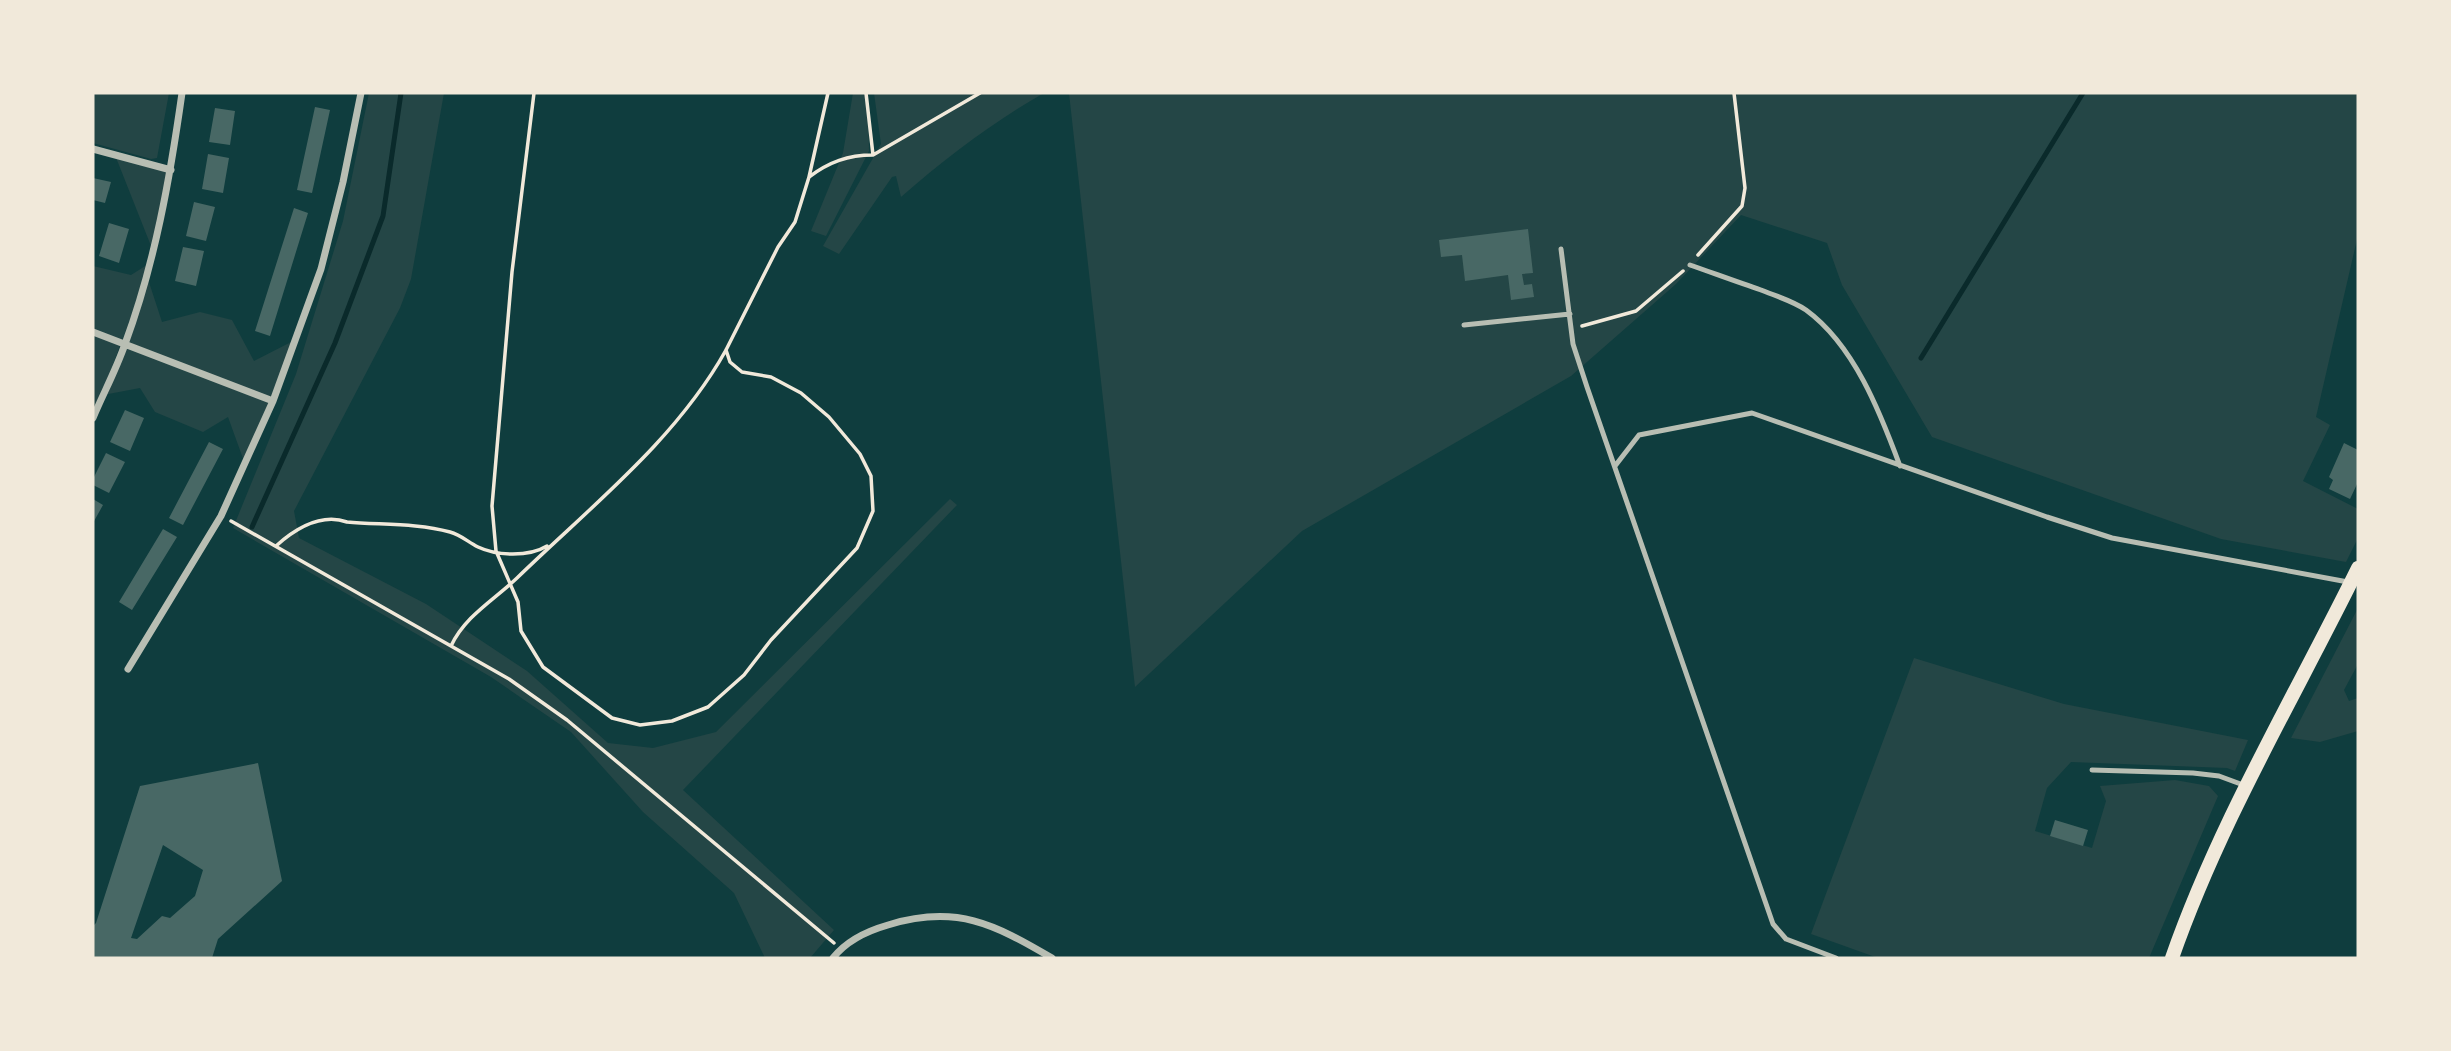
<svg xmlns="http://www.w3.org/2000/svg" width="2451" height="1051" font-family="Mulish,sans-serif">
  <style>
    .green { fill: #244646 }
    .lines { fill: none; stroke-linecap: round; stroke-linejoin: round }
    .stream { stroke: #0a2a2b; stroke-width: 5 }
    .building { fill: #486865; fill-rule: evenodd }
    .path { stroke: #f1e9da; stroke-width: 3.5 }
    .service { stroke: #b8beb3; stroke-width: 5 }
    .minor { stroke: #b8beb3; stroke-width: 7 }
    .secondary { stroke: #f1e9da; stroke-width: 14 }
  </style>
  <rect width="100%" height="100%" fill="#0f3d3e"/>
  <!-- green -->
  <path class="green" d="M93,93h76l-12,65 -6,1 -58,-16z
    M369,93h75l-33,186 -11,29 -106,203 5,27 127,66 101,67 81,72 45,5 63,-16 234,-233 7,6 -274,285 151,140 -24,28h-45l-31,-65 -91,-81 -72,-80 -80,-55 -258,-149 63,-154 47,-153z
    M853,93h15l1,58 -43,85 -15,-5 32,-78z
    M874,93h170c-51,29 -98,65 -143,104l-5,-21 -4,1 -53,77 -16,-8 58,-102z
    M1069,93h1289v142l-42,182 14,8 -27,56 55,28v29l-12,24 -125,-23 -289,-102 -90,-152 -15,-42 -86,-28 -65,69 -105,92 -269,155 -167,156z
    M115,155l56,15 -18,81z
    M150,263l-4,10 16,49 38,-10 32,8 22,41 41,-21 -50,124 -17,-47 -25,15 -48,-20 -15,-24 -37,7 24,-68 -34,91v-152l38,9z
    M2358,608v56l-14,26 5,11 9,-3v33l-38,11 -29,-4z
    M1914,658l150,46 184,36 -13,31 -8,-3 -156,-6 -24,26 -12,43 57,17 14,-47 -6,-15 75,-6 34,6 9,10 -69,162h-271l-67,-24z"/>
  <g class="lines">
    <!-- stream -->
    <path class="stream" d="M1921,358l162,-265
      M252,527l83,-184 48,-127 18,-123"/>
  </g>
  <!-- building -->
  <path class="building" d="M315,107l15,3 -18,83 -15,-3z
    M215,108l20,3 -5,34 -21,-3z
    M208,154l21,4 -6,35 -21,-4z
    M93,178l18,4 -6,21 -12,-3z
    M194,202l21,5 -9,34 -20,-5z
    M294,208l14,5 -38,123 -15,-5z
    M109,223l20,6 -10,34 -20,-7z
    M1528,229l5,44 -11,1 2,11 8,-1 2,13 -23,3 -3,-25 -43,6 -3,-26 -21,2 -2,-17z
    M183,247l21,4 -8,35 -21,-5z
    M125,410l19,8 -14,33 -20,-9z
    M209,442l14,7 -40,76 -14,-7z
    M2344,443l14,7v32l-8,17 -21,-10 4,-9 -4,-3z
    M106,453l19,9 -16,31 -16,-8v-6z
    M93,499l10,6 -10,18z
    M163,529l14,8 -45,73 -13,-8z
    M258,763l24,118 -64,58 -6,19h-119v-32l3,-3 44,-137zM163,845l40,25 -8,26 -25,22 -8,-2 -25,23 -6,-1z
    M2055,820l33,10 -5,16 -33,-10z"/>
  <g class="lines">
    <!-- path -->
    <path class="path" d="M534,93l-22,179 -11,129 -9,105 4,45 22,51 3,29 22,36 69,51 28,7 32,-4 36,-14 36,-32 27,-35 86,-92 16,-37 -2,-35 -11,-22 -31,-37 -28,-24 -30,-16 -29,-5 -12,-10 -4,-12
      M828,93l-19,84c20,-15 39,-22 64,-22l107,-62
      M866,93l7,62
      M1698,255l44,-49 3,-18 -11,-95
      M1582,326l54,-15 47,-40
      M231,521l278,158 58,41 267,223
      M276,546c19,-17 45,-33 71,-24 33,3 70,1 103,10 11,3 18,10 28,15 19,9 51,10 69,-1
      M451,646c14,-30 43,-46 66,-68 73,-71 159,-138 209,-228l52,-103 17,-25 14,-45"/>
    <!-- service -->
    <path class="service" d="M1561,249l12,95 14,43 186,537 13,15 50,19
      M1690,265c23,8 47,17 71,25 15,6 32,11 45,20 48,35 74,102 94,156
      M1464,325l106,-11
      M1615,466l24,-31 113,-22 295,104 65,21 236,44
      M2092,770l101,3 26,3 27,10"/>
    <!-- minor -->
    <path class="minor" d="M93,149l78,21
      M93,332l180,69
      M93,418c10,-24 23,-48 32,-74 30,-81 45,-166 57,-251
      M128,669l93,-153 52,-115 48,-132 22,-87 18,-89
      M833,958c14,-18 34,-27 55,-33 68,-21 106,-1 164,33"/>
    <!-- secondary -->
    <path class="secondary" d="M2172,958c48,-137 122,-260 186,-390"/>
  </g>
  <!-- border -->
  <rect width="2451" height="1051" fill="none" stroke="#f1e9da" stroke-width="189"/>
</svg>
